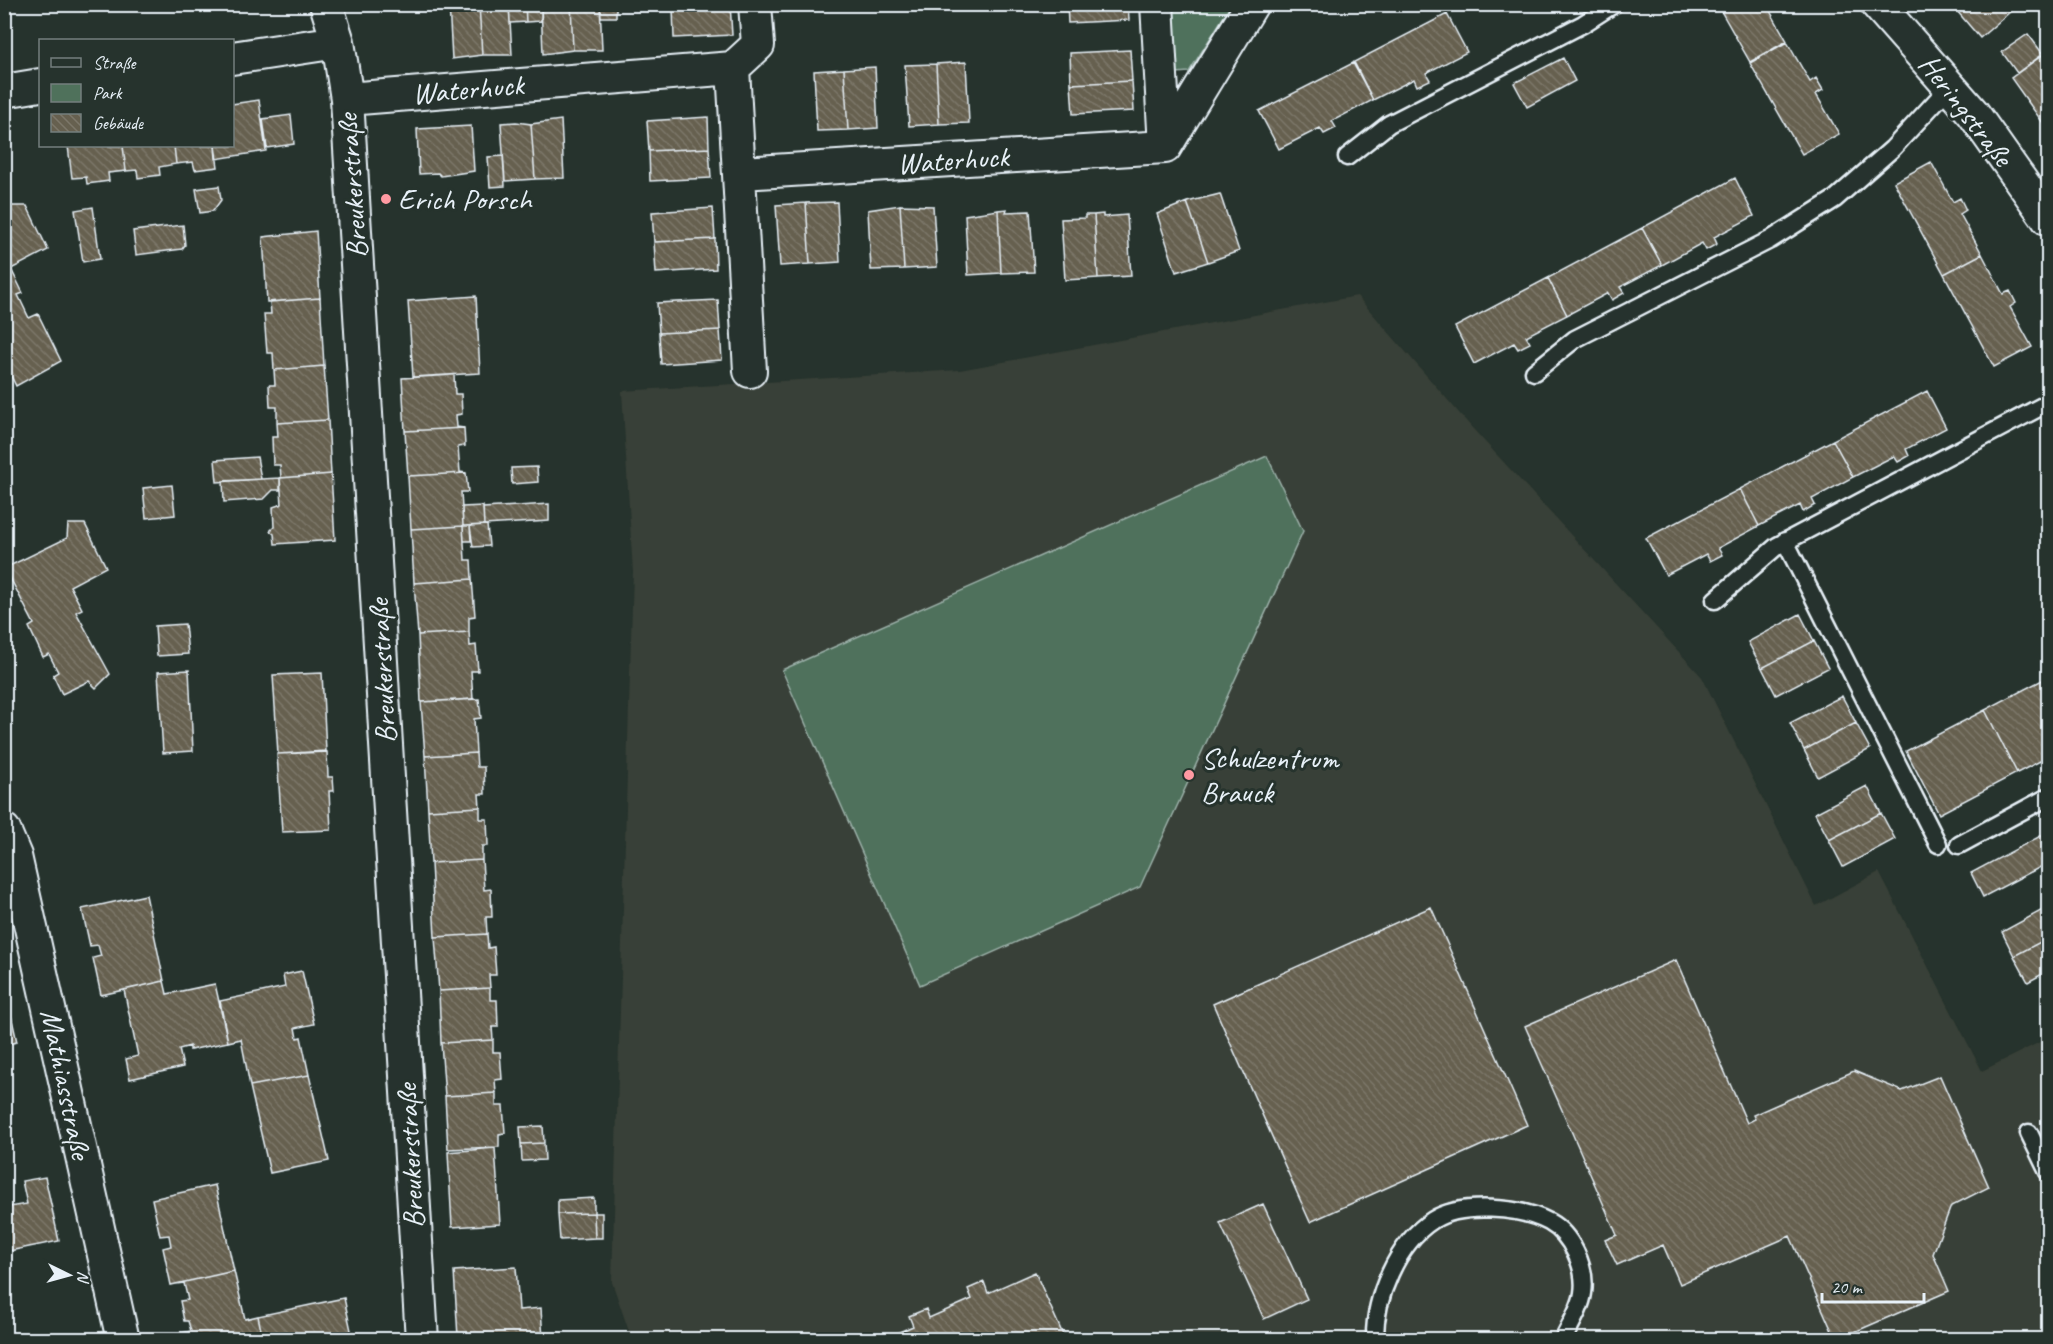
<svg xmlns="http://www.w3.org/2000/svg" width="2053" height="1344" font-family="Caveat,sans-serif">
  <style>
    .built { fill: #394037 }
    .green { fill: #4f715b; stroke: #9cb1aa; stroke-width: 1.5 }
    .building { fill: url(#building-back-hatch); stroke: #e8f1f8; stroke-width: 1.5 }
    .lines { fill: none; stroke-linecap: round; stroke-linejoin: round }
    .lane-casing { stroke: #e8f1f8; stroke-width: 21 }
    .street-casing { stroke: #e8f1f8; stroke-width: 36 }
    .lane { stroke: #26332d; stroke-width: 16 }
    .street { stroke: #26332d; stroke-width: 32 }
    .poi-dot { fill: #ff9aa2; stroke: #26332d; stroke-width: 2 }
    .labels { text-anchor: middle; stroke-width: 6; stroke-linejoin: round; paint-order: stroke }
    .street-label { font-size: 30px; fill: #e8f1f8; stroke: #26332d }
    .poi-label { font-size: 30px; fill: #e8f1f8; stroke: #26332d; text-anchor: start }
  </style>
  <defs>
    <pattern id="building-back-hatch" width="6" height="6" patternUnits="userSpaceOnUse" patternTransform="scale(1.5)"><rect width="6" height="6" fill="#66604f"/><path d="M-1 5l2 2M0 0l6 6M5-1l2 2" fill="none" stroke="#7c7769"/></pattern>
  </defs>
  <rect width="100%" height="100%" fill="#26332d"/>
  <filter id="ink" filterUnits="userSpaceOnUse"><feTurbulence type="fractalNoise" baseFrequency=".0167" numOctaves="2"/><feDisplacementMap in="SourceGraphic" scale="12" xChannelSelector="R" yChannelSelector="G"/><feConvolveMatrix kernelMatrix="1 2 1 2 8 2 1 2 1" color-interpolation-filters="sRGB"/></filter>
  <g filter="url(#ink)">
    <!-- built -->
    <path class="built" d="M1357,296l116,133 229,248 114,229 63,-34 103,199 66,-33v301l-1416,1 -20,-58 21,-710 -11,-181 338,-21z"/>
    <!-- green -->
    <path class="green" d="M1172,5h59l-42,67 -13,1z
      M1267,456l36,75 -163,356 -220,98 -138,-315z"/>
    <!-- building -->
    <path class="building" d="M449,4h30l3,51 -30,4z
      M479,4h30l3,51h-30z
      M509,4h16l1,18 -16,1z
      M525,4h16v17l-15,1z
      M541,4h30l2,46 -30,4z
      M571,4h29l2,46h-29z
      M600,4h16v13h-15z
      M730,4l2,31 -58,3 -1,-31z
      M1067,4h61l1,16 -61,3z
      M1717,4h49l21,37 -37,21z
      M1951,4h68l-39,34z
      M1447,14l20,38 -41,21 4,7 -13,6 -3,-7 -41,21 -19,-38z
      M2028,34l15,20 -26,19 -15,-21z
      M1787,42l23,40 6,-4 7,12 -7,4 23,40 -37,20 -52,-91z
      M1130,50l2,31 -61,3 -1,-31z
      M2048,51v79l-37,-52z
      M1563,58l12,23 -48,26 -13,-24z
      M966,62l3,61 -30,1 -3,-60z
      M1353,63l20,37 -41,21 4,7 -12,6 -4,-6 -41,21 -20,-38z
      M936,64l3,60 -30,2 -4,-61z
      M875,67l3,61 -30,2 -4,-61z
      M844,69l4,61 -31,1 -3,-60z
      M1132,81l2,30 -61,3 -2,-30z
      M259,100l7,51 -50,8 -1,-13h17v-42z
      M291,115l3,29 -27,4 -4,-29z
      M708,117l1,31 -60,3 -2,-30z
      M561,120l3,58 -29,1 -4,-55z
      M516,122l15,2 4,55 -30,2 -4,-58z
      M471,126l3,45 -33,5 -3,-3 -19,1 -2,-45z
      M68,146h55l3,25 -18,2 1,8 -22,3 -1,-7 -14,1z
      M123,146h51l2,18 -17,3 1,8 -22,3 -1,-8 -11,1z
      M174,146h41l3,21 -23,3 -2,-8 -17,2z
      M709,148l2,30 -61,3 -1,-30z
      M503,156l2,30 -15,1 -2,-30z
      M1931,162l22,40 7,-4 6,12 -6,4 22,40 -38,20 -50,-92z
      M1735,178l19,38 -40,21 3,7 -11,6 -4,-7 -40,22 -20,-37z
      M219,186l2,14 -8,11 -13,2 -4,-24z
      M1220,194l19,57 -31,11 -21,-60z
      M837,202l3,60 -30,2 -4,-61z
      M1187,202l21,60 -32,10 -19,-58z
      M806,203l4,61 -30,2 -4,-61z
      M900,205l33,1 4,61 -33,2z
      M900,205l4,64 -33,1 -3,-60z
      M10,206h17l21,44 -37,19 12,24 -5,2 11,23 9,-4 23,47 -45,25 -12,-24v-140l6,-2z
      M93,207l7,52 -17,3 -8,-52z
      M713,208l2,31 -61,3 -2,-30z
      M1007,209l-1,3 24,-1 4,61 -33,1 -3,-63z
      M998,210l3,63 -33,2 -3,-60z
      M1103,214v3l24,-2 4,61 -33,2 -4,-63z
      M1085,215h9l4,63 -33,2 -4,-61 24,-1z
      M183,225l2,20 -3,4 -46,6 -3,-24z
      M1642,228l20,37 -42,22 4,6 -12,7 -4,-7 -41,22 -19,-37z
      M316,231l4,67 -53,4 -4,-65z
      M715,239l1,30 -60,4 -2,-31z
      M1982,254l21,40 7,-3 6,12 -6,4 22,40 -38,20 -50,-93z
      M1548,278l19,37 -41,21 4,7 -12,6 -4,-6 -40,21 -19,-37z
      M476,296l4,77 -67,4 -5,-76z
      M320,298l4,68 -50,4 -1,-17h-6l-3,-39h7l-1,-12z
      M718,300l2,30 -61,3 -2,-30z
      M720,330l2,30 -61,4 -2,-31z
      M324,366l4,54 -51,3v-16h-7l-1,-22h6l-1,-15z
      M454,375l1,19h6l1,20 -6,1 1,12 7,1 -59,3 -3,-53z
      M1927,391l19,37 -40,21 3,7 -11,6 -4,-6 -41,21 -20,-37z
      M328,420l3,54 -50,4 -1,-13h-7l-1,-28h6l-1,-14z
      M464,428l1,18 -7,1 2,25 6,1 -58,3 -3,-45z
      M1833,440l20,37 -41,22 3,6 -12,7 -3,-7 -41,21 -19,-37z
      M257,457l4,22 -44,3 -2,-22z
      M537,467l1,15 -26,2 -1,-16z
      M466,473l2,19h-7l2,34 -52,3 -3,-53z
      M331,474l4,66 -60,4 -1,-10 -4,-3 4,-4 -1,-20 9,-3 -2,-26z
      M280,478v12h-7l-9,9 -40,3 -1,-21z
      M172,485l3,30 -29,3 -3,-30z
      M1740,489l19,37 -41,22 4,7 -12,6 -4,-7 -40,21 -20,-37z
      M549,504v17l-65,4 -1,-17z
      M483,506l1,19 -21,1 -1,-19z
      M68,524h17l21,43 -36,19 12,23 -6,3 34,62 -14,14 -7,-7 -27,13 -9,-19 5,-3 -9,-18 -6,3 -14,-30 5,-3 -29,-56 62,-30z
      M487,525l2,21 -16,1 -3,-21z
      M463,526h7l1,15h-7z
      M463,526l2,34h6l1,19 -58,4 -3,-54z
      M472,579l3,37 -6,1v15l-51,3 -4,-52z
      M1800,614l14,27 -52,27 -14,-26z
      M185,624l3,30 -31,2 -2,-30z
      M469,632l1,14 6,-1 2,26h-7l2,28 -52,3 -3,-67z
      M1814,641l14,27 -52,27 -14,-27z
      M189,670l4,81 -30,2 -5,-81z
      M322,673l4,78 -48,3 -5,-79z
      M2048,677v80l-31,16 -32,-63z
      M1842,696l14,27 -52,27 -14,-27z
      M479,699l2,19 -7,1 2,34 -51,3 -4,-54z
      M1985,710l32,63 -78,41 -33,-63z
      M1856,723l14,26 -52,28 -14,-27z
      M327,752l1,25h5l1,14h-5l2,39 -49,2 -5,-78z
      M476,753l1,14h7l1,27h-6l1,13 -52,3 -3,-54z
      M1867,786l14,27 -52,27 -14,-27z
      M480,807v12h7l1,27h-6v14l-51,3 -3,-53z
      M1881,813l14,26 -52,28 -14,-27z
      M2048,832v31l-65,34 -12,-24z
      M482,860l2,30 7,-1 1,28h-6l1,17 -52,3 -4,-74z
      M146,895l18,86 -63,14 -8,-37 8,-2 -3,-11 -8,1 -8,-37z
      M1431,907l96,218 -217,97 -97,-218z
      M2048,907v31l-34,18 -12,-24z
      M487,934l1,14 6,-1 2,28h-7l1,13 -51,3 -4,-54z
      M2048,938v33l-20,11 -14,-26z
      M1676,960l71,163 8,-4 -2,-4 101,-44 48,20 38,-15 49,111 -38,19 -18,48 16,37 -113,49 -46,-104 -110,48 -17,-39 -46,20 -12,-25 12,-5 -92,-209z
      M302,971l12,53 -19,4 2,10 4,-1 8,38 -59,11 -9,-47 -13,3 -8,-41 65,-14 -2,-12z
      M164,981l3,13 48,-10 13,58 -38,8v-4l-11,3 4,18 -53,12 -4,-20 12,-3 -14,-66z
      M4,983l13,59 -13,3z
      M490,988v12h7l1,27h-6l1,13 -52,3 -2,-52z
      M493,1040v12h7l2,27 -7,1 1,13 -51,3 -4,-53z
      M309,1075l20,86 -59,12 -20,-87z
      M496,1093v13h7l2,27 -6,1v13l-51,2 -3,-53z
      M543,1126l1,17 -23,1 -1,-17z
      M544,1143l1,17 -23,1 -1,-17z
      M495,1148l5,76 -48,3 -4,-75z
      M45,1177l14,64 -55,11v-44l23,-4 -5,-23z
      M215,1185l19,86 -63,14 -8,-37 8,-2 -2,-11 -9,1 -8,-37z
      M594,1198v15l-36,1v-14z
      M1263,1204l44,95 -43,20 -44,-96z
      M594,1213l1,25 -35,2 -2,-26z
      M594,1213h8v25h-7z
      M516,1267l3,43 22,-2 2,32h-82l-3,-3 -4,-66z
      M234,1271l11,48 13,-3 5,24h-90l-1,-5 19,-4 -3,-10h-4l-4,-20 8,-1 -4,-17 -8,1z
      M1035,1272l29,65 -6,3h-177l32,-14 -4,-10 17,-7 3,9 43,-19 -4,-10 16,-7 4,11z
      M344,1298l9,42h-90l-5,-24z"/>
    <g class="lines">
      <!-- lane casing -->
      <g class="lane-casing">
        <path id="lane" d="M1347,157l42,-33 194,-100 31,-20
          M1534,372l41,-33 195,-99 65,-41 57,-50 58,-63
          M1785,541l153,303
          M1715,600l62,-54 271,-143
          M1959,845l89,-48
          M2029,1133l19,39
          M1375,1340c-1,-41 22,-97 58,-120 28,-18 88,-13 116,2 22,12 38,46 34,71 -2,15 -13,32 -20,47"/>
      </g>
      <!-- street casing -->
      <g class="street-casing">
        <path id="street" d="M326,4l12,38 9,57 75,1241
          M1157,4l8,143
          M1877,4l96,109 75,106
          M232,58l106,-16
          M733,68l17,303
          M4,91l36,-6
          M347,99l386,-31 25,-23 -3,-41
          M741,173l424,-26 87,-143
          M4,830l11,26 108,484"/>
      </g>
      <!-- lane -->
      <use href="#lane" class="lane"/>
      <!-- street -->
      <use href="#street" class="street"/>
    </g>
  </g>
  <!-- markers -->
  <g class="poi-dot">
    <circle cx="386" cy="199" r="6"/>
    <circle cx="1189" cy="775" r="6"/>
  </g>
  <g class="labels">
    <!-- street labels -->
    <g class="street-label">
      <text transform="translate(468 89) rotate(-5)" y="10">Waterhuck</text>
      <text transform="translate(1966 110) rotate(52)" y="10">Heringstraße</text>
      <text transform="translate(953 160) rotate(-4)" y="10">Waterhuck</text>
      <text transform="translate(352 186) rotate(-94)" y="10">Breukerstraße</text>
      <text transform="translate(382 671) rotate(-93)" y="10">Breukerstraße</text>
      <text transform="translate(66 1084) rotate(78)" y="10">Mathiasstraße</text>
      <text transform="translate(410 1156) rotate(-93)" y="10">Breukerstraße</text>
    </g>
    <!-- poi labels -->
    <g class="poi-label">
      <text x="398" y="209">Erich Porsch</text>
      <text x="1201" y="768">Schulzentrum<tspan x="1201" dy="34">Brauck</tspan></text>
    </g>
  </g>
  <!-- margin -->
  <rect width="2053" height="1344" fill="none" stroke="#26332d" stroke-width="24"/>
  <rect x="12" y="12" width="2029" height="1320" fill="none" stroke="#e8f1f8" stroke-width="2" filter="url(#ink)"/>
  <!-- legend -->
  <rect x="39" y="39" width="195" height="108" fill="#26332d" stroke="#747f7e" stroke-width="1.5"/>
  <rect x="51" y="58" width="30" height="9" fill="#26332d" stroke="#747f7e" stroke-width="1.5"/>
  <text x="93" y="69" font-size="18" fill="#e8f1f8">Straße</text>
  <rect x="51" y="84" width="30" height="18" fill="#4f715b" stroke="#747f7e" stroke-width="1.5"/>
  <text x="93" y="99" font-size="18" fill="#e8f1f8">Park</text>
  <rect x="51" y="114" width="30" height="18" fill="url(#building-back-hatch)" stroke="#747f7e" stroke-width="1.5"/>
  <text x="93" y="129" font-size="18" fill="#e8f1f8">Gebäude</text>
  <!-- north arrow -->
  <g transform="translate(69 1275) rotate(95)" stroke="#26332d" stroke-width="4.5" paint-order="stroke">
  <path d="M0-4.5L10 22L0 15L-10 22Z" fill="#e8f1f8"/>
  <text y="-9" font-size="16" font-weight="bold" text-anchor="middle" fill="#e8f1f8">N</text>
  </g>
  <!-- scale -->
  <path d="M1822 1293v9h102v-9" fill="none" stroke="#e8f1f8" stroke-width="3"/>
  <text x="1831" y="1293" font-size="18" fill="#e8f1f8" stroke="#26332d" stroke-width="4.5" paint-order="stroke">20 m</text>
</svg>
